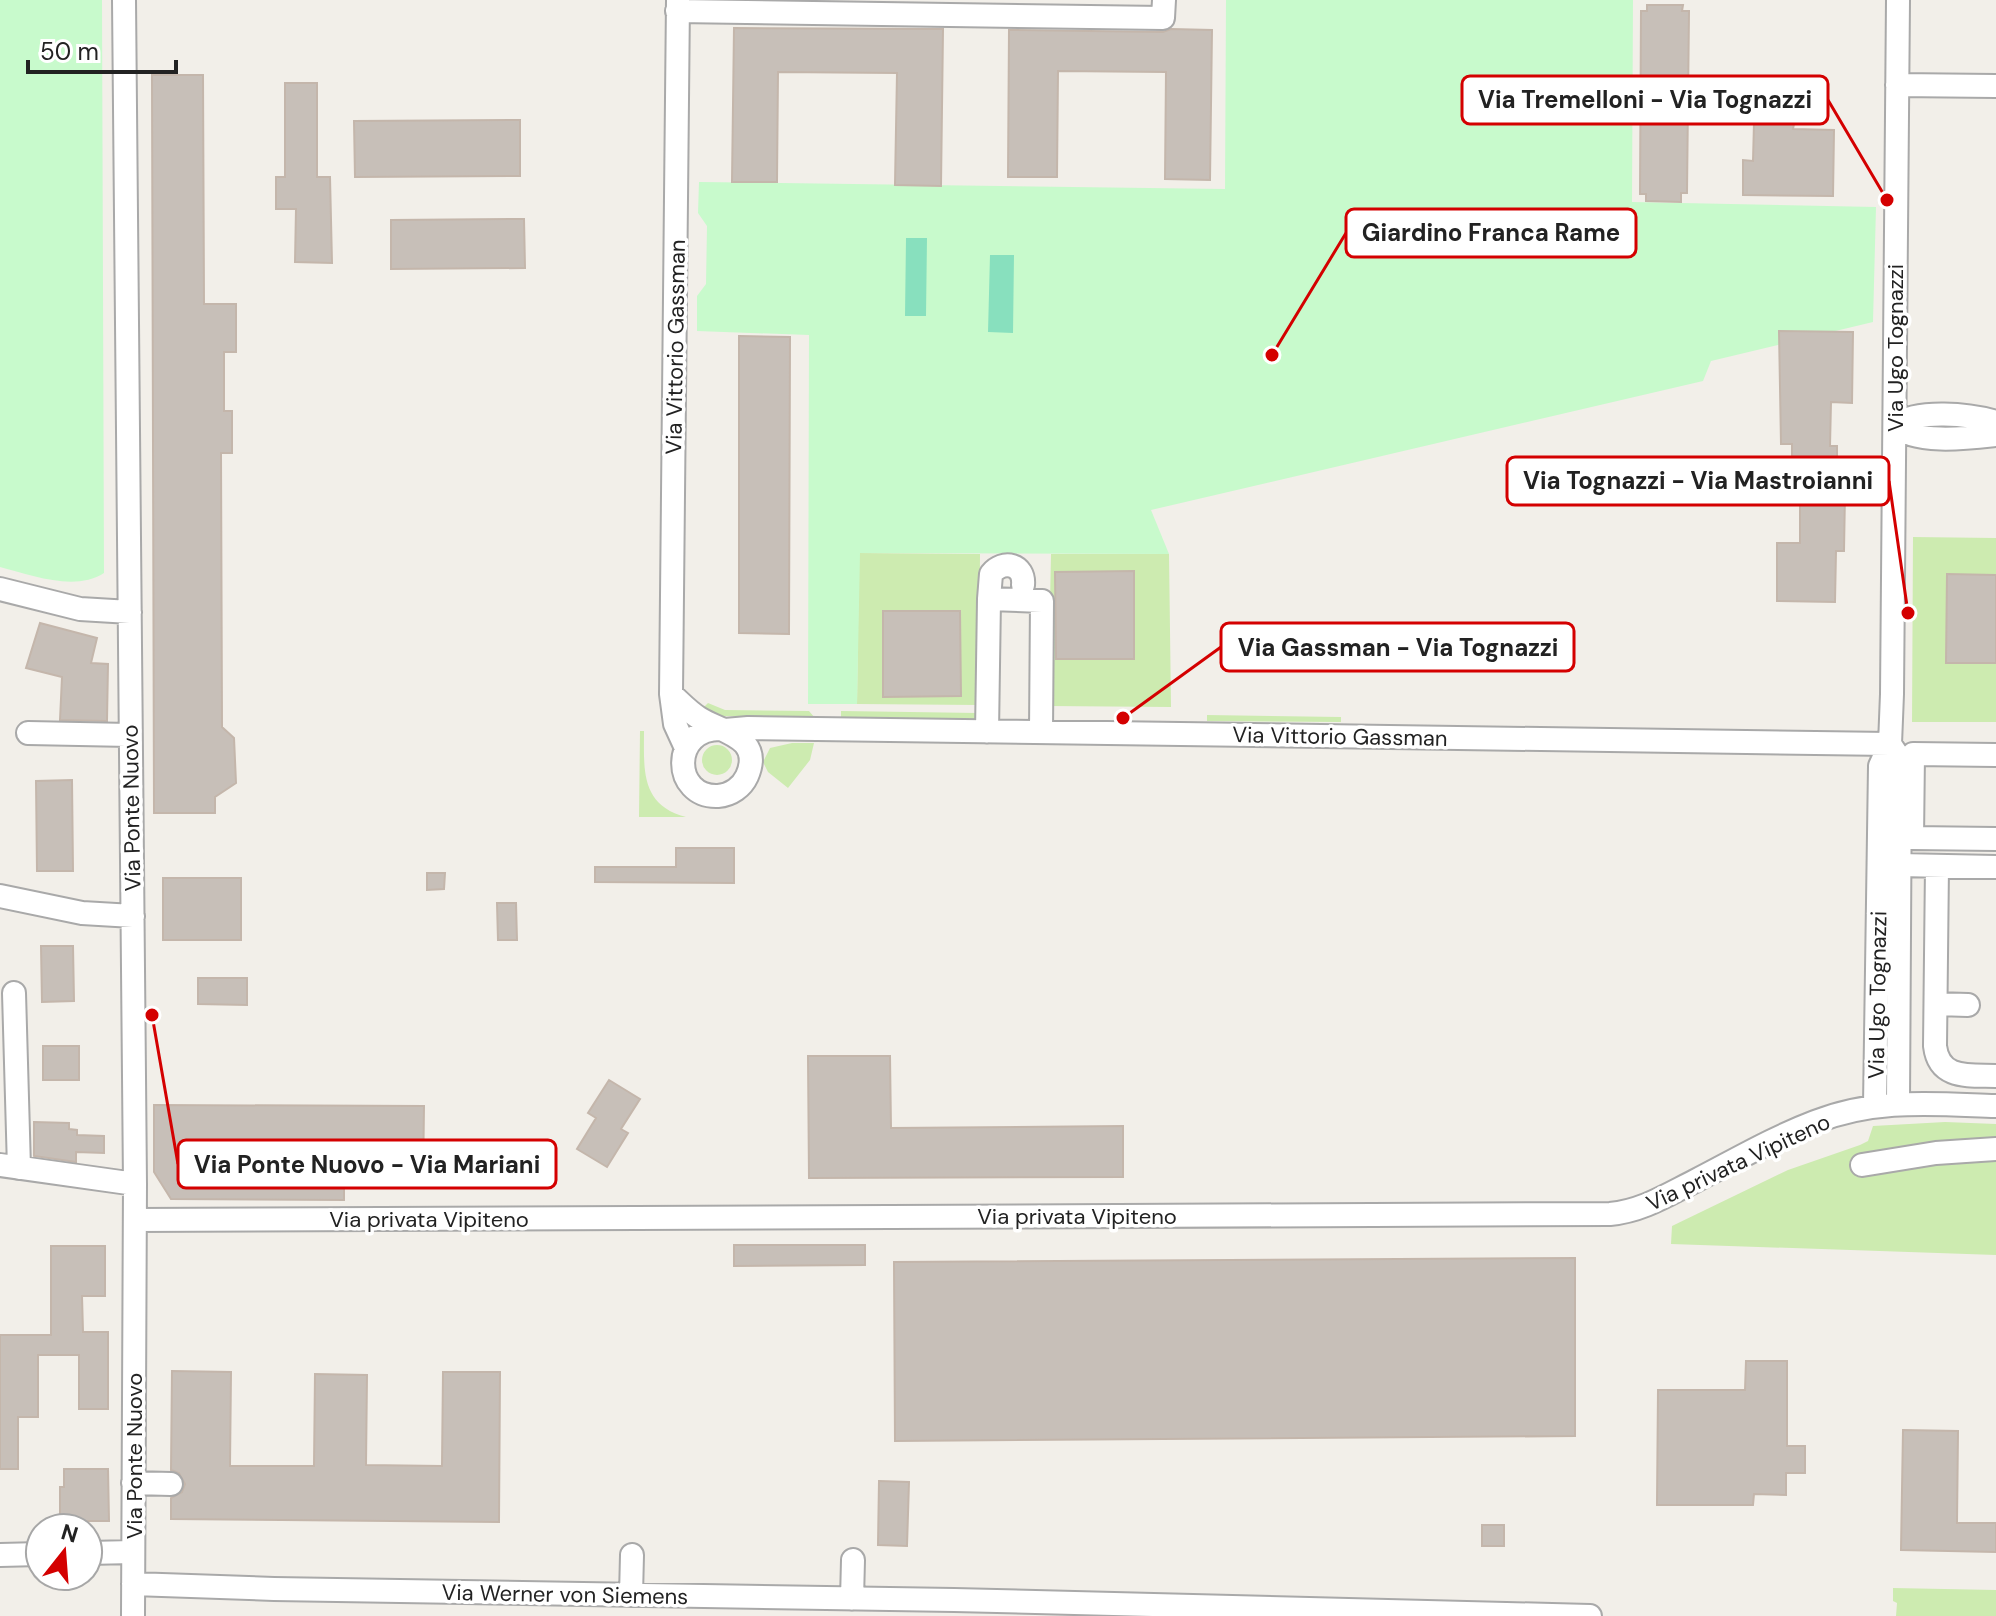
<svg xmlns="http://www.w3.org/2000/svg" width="1996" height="1616" font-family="'DM Sans',sans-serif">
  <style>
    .grass { fill: #cdebb0 }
    .park { fill: #c8facc }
    .pitch { fill: #88e0be }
    .building { fill: #c7bfb8; stroke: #c4b6ab; stroke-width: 2 }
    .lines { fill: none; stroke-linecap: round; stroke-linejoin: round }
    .minor-casing { stroke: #a9a9a9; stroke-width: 26 }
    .minor { stroke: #fff; stroke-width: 22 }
    .labels { text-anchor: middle; stroke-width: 7; stroke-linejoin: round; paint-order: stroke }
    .street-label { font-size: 22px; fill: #222; stroke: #fff }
    .leader { fill: none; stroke: #d40000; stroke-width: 3 }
    .callout-dot { fill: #d40000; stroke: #fff; stroke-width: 3 }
    .callout { fill: #fff; stroke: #d40000; stroke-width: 3 }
    .callout-label { font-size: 24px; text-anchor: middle; font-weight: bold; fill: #222 }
  </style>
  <rect width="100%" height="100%" fill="#f2efe9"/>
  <!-- grass -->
  <path class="grass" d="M1913,537l83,1v37h-49l-1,87 50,1v59h-84z
    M859,553l121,1 -1,151 -122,-1z
    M1051,554h118l2,153 -123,-1z
    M708,703l17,7 84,1 6,7 -93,-2 -18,-9z
    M841,711l137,2 1,6 -138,-2z
    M1207,715l134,2v5l-134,-1z
    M640,731h4c0,38 -4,74 42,86h-47z
    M792,743h22l-4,17 -22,28 -20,-16 -5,-10 7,-14z
    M702 760a15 15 0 1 1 30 0a15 15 0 1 1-30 0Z
    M1945,1122l51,2v131l-325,-11 1,-18 116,-56 72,-25 8,-4 5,-15z
    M1893,1588l103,2v26h-100l1,-13 -4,-2z"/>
  <!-- park -->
  <path class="park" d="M0,0h102l2,573c-29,19 -73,2 -104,-6z
    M1226,0h407l-1,202 244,5 -3,115 -162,39 -8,20 -552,129 18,44 -309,-1 -3,151h-49l1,-369 -112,-4v-35l9,-12 1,-58 -9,-13 1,-31 526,7z"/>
  <!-- pitch -->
  <path class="pitch" d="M906,238h21l-1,78h-21z
    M990,255h24l-1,78 -25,-1z"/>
  <!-- building -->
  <path class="building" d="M1647,5h36l-1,6h7l-2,182h-6v9l-35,-1v-7h-6l1,-183h6z
    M734,28l209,1 -2,157 -46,-1 2,-112 -119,-1 -1,110h-45z
    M1171,29l41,1 -2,150 -45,-1 1,-107 -108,-1 -1,106h-49l1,-147 154,2z
    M152,75h51l1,229h32v48h-12v59h8v42h-11l1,274 12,11 2,45 -21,14v16h-61z
    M285,83h32v94h13l2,86 -37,-1 1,-53h-20v-32h9z
    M520,120v56l-165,1 -1,-56z
    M1754,123l40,1 -1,5 41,1 -1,66 -90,-1v-35l10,1z
    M524,219l1,49 -134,1v-49z
    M1779,331l74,1 -1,71 -21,-1 -1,44h7v47h8l-1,58h-8l-1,51 -58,-1v-58h23v-47h-8v-52h-11z
    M739,336l51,1 -1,297 -50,-1z
    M1134,571v88h-78l-1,-87z
    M1947,574l49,1v88h-50z
    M883,611h77l1,85 -78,1z
    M40,623l57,15 -6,25 17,1 -1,57 -47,-1 2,-43 -36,-9z
    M72,780l1,91h-36l-1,-90z
    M676,848h58v35l-139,-1v-15h81z
    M427,873h18l-1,16 -17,1z
    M163,878h78v62h-78z
    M497,903h19l1,37h-19z
    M41,946h32l1,55 -32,1z
    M198,978h49v27l-49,-1z
    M43,1046h36v34h-36z
    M808,1056h82l1,72 232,-2v51l-314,1z
    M609,1080l31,19 -19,30 7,4 -21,34 -30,-18 19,-31 -8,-5z
    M154,1105l270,1 -1,75h-38v-33h-41v52l-173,-1 -17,-27z
    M34,1122l35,1v6l8,1v5l27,1v17l-28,-1v10l-42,-6z
    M734,1245h131v20l-131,1z
    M51,1246h54v50h-23l1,36h25v77h-29v-54h-41v62h-20v52h-18v-134h51z
    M1575,1258v178l-680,5 -1,-179z
    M1746,1361h41v85h18v27h-19v22l-32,-1 -1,11h-96l1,-115h87z
    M172,1371l59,1 -1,94h84l1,-92 52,1 -1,90 76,1 1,-94h57l-1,150 -328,-3v-21l11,-6 3,-8 -6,-11 -8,-3z
    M1903,1430l55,1 -1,92h39v29l-95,-2z
    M64,1469h44l1,52h-25v7h-24v-41h4z
    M879,1481l30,1 -2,64 -29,-1z
    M1482,1525h22v21h-22z"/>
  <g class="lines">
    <!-- minor casing -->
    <g class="minor-casing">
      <path id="minor" d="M124,0l11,1184 -2,432
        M678,0l-7,694 4,30 11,24
        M677,11l486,7 1,-18
        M1897,85l99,1
        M1895,425c19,20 74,13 101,10
        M1895,425c23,-16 74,-11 101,-3
        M0,589l80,20 50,3
        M989,599l2,-25c12,-15 34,-10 32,11
        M671,694c9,8 17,17 28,24 22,14 65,19 48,58 -5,11 -16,19 -29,20 -46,2 -48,-68 3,-67
        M725,730l23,-2 1142,16
        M987,732l2,-133 53,2 -1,131
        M28,733l102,2
        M1890,744l8,12 2,11 -2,336
        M1996,755l-83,-1 -1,84 84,1
        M1899,865l97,2
        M1937,866l-2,180c4,34 34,29 61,30
        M0,896l82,17 51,3
        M14,993l5,175
        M1936,1004l32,1
        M1875,1105l5,-339 10,-22 2,-50 6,-694
        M0,1165l135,19
        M1862,1165l74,-12 60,-4
        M135,1220l1475,-6c32,-3 57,-19 85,-33 39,-20 78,-43 120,-59 60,-24 118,-18 181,-16
        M133,1483l38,1
        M88,1553l45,-1
        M0,1555l40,-1
        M133,1584l141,5 680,11 636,16
        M631,1595l1,-40
        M852,1599l1,-39"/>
    </g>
    <!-- minor -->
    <use href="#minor" class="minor"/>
  </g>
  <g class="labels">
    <!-- street labels -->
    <g class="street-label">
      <text transform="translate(675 347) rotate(-89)" y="8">Via Vittorio Gassman</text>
      <text transform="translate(1895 348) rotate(-90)" y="8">Via Ugo Tognazzi</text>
      <text transform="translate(1340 736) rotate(1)" y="8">Via Vittorio Gassman</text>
      <text transform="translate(131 808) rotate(-91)" y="8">Via Ponte Nuovo</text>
      <text transform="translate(1877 995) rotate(-89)" y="8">Via Ugo Tognazzi</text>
      <text transform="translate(1738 1162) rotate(-25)" y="8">Via privata Vipiteno</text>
      <text x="1077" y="1224">Via privata Vipiteno</text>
      <text x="429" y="1227">Via privata Vipiteno</text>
      <text transform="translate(134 1456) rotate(-90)" y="8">Via Ponte Nuovo</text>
      <text transform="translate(565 1594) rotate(1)" y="8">Via Werner von Siemens</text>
    </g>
  </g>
  <!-- callouts -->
  <path class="leader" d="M1887 200L1828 100M1272 355L1346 233M1908 613L1889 481M1123 718L1221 647M152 1015L178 1164"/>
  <g class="callout-dot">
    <circle cx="1887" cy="200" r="8"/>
    <circle cx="1272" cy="355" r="8"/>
    <circle cx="1908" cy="613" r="8"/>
    <circle cx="1123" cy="718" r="8"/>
    <circle cx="152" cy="1015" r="8"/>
  </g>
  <g class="callout">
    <rect x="1462" y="76" width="366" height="48" rx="8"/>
    <rect x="1346" y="209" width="290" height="48" rx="8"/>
    <rect x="1507" y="457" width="382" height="48" rx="8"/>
    <rect x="1221" y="623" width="353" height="48" rx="8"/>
    <rect x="178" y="1140" width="378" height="48" rx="8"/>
  </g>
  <g class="callout-label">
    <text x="1645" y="108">Via Tremelloni - Via Tognazzi</text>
    <text x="1491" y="241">Giardino Franca Rame</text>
    <text x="1698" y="489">Via Tognazzi - Via Mastroianni</text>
    <text x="1398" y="656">Via Gassman - Via Tognazzi</text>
    <text x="367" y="1173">Via Ponte Nuovo - Via Mariani</text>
  </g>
  <!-- north arrow -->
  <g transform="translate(64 1552) rotate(17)"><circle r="38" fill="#ffffff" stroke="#a7a7a7" stroke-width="2"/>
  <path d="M0-6L14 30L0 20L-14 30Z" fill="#d40000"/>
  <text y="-12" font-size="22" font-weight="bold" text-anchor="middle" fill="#222222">N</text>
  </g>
  <!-- scale -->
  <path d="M28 60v12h148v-12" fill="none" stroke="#222222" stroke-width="4"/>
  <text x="40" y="60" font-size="24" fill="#222222" stroke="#ffffff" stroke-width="6" paint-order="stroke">50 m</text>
</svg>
